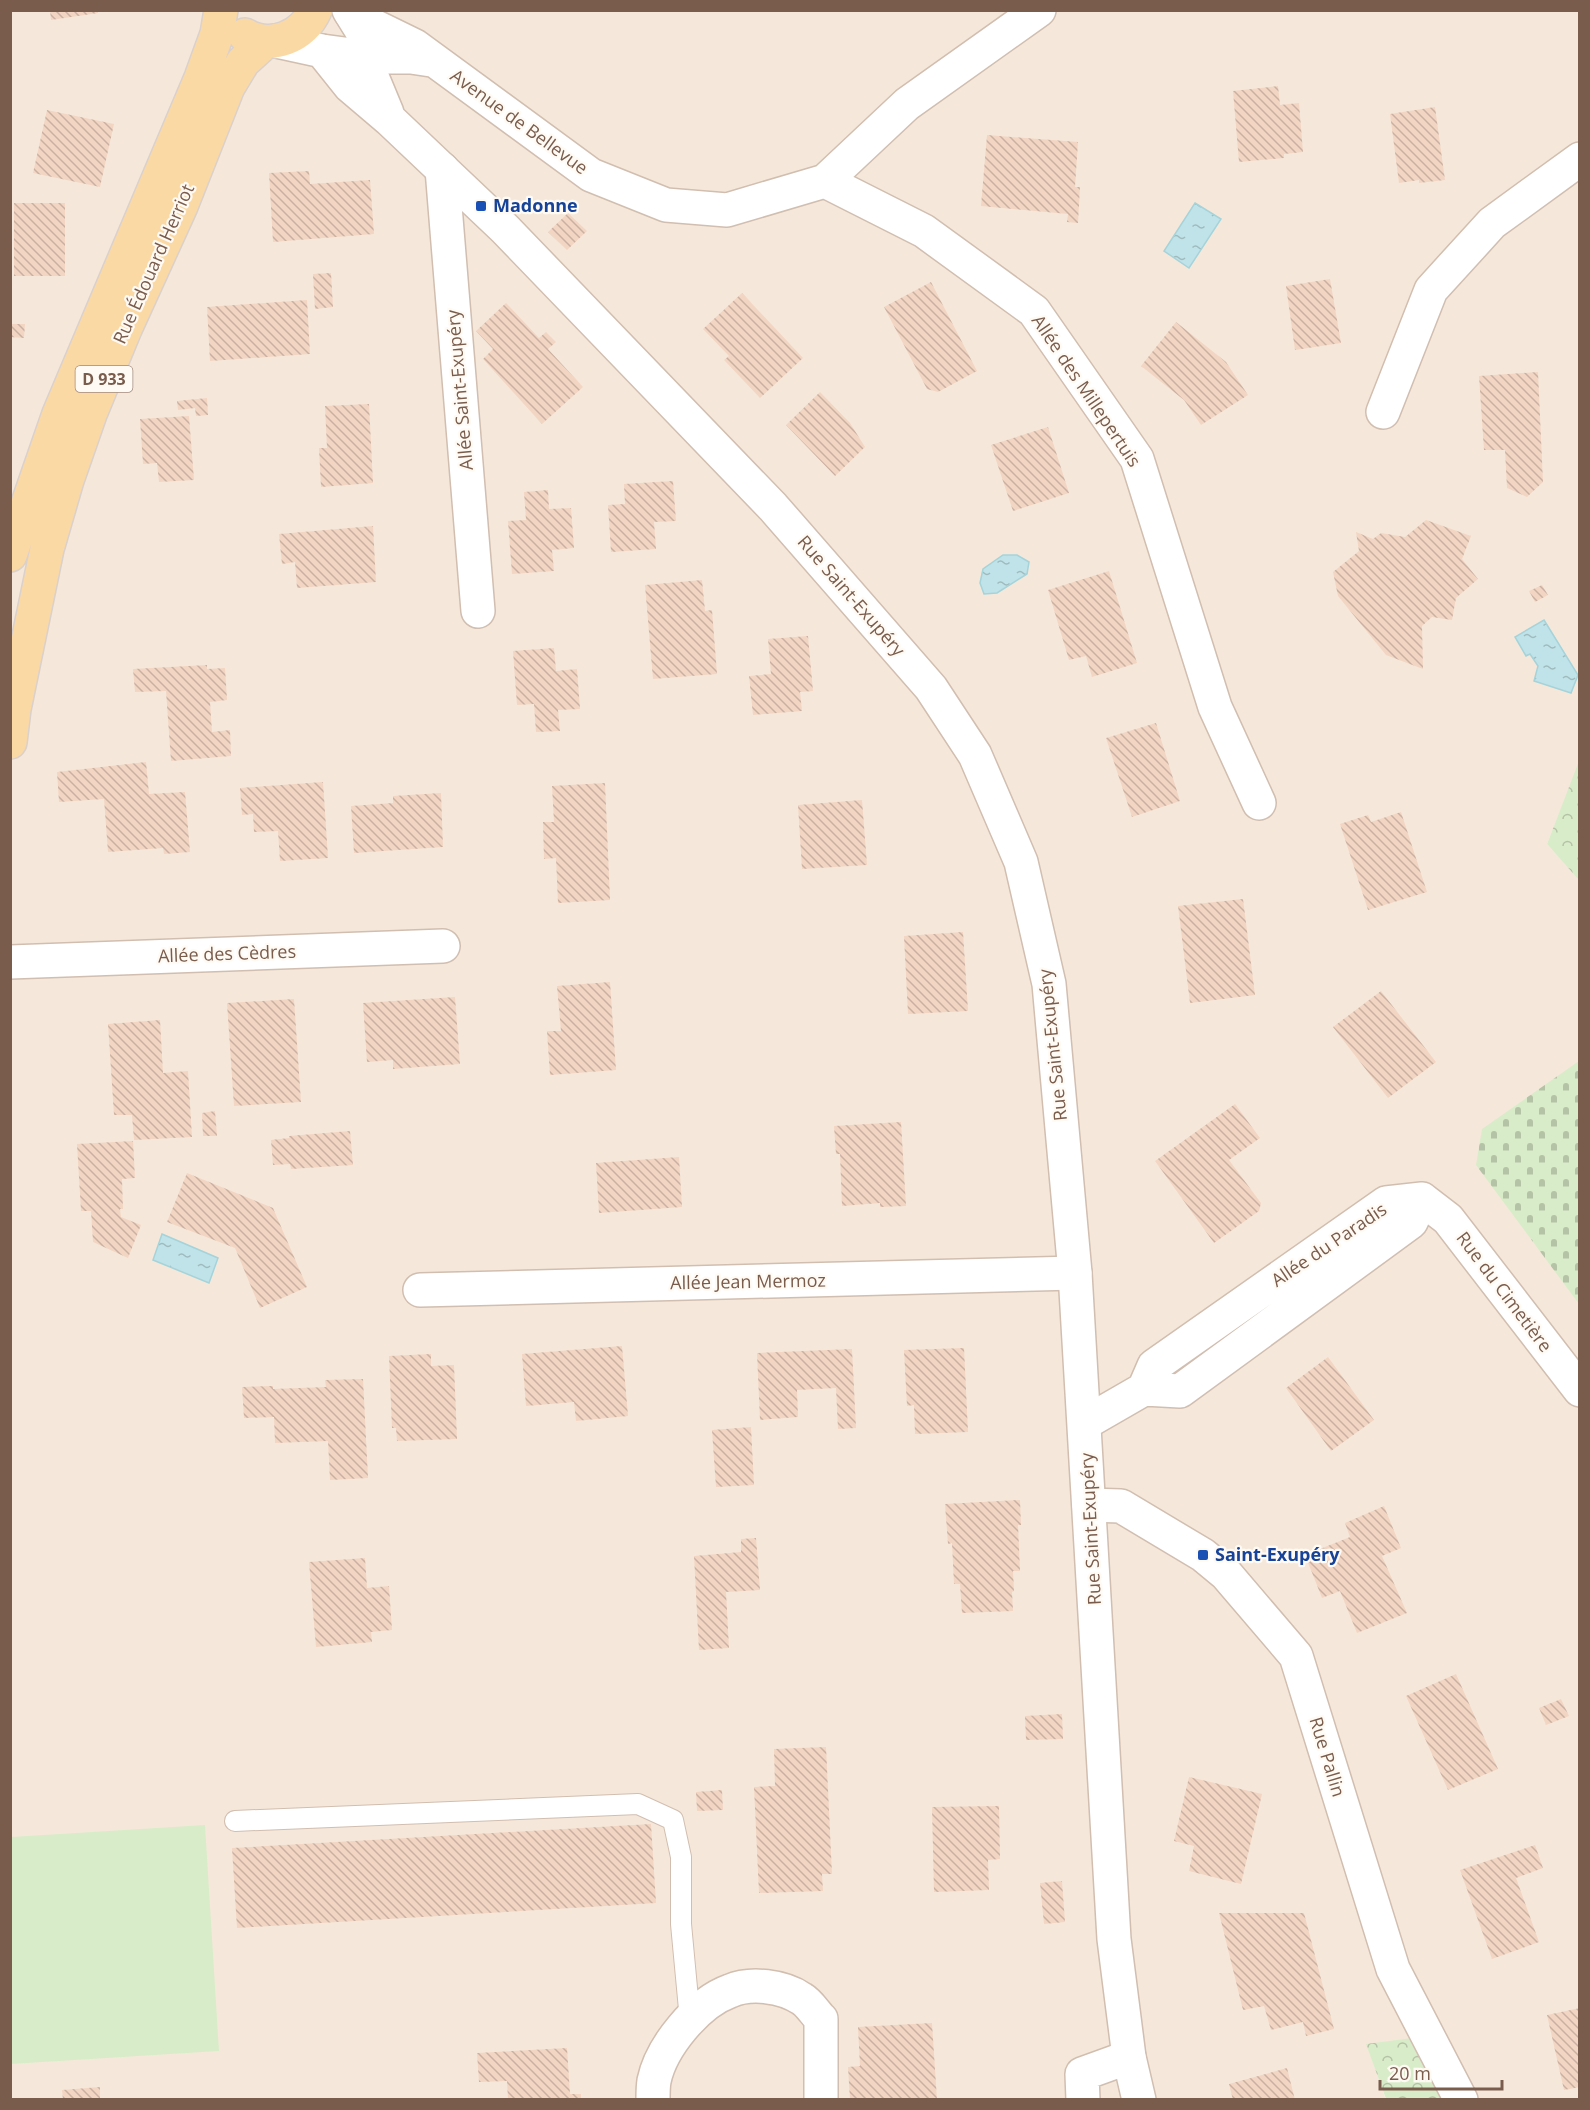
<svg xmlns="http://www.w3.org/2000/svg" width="1590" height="2110" font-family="'Open Sans',sans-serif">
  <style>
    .residential { fill: #f5e8da }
    .green { fill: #d8ecc9 }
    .forest { fill: url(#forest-crowns) }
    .cemetery { fill: url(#cemetery-stones) }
    .water { fill: url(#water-ripples); stroke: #a5d3da; stroke-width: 1.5 }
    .building { fill: url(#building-back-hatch) }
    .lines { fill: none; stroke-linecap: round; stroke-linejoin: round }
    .service-casing { stroke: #d1beb0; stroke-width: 22 }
    .minor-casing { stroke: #d1beb0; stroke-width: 36 }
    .tertiary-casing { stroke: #d1beb0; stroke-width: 36 }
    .primary-casing { stroke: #dad1cd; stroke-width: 36 }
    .service { stroke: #fff; stroke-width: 20 }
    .minor { stroke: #fff; stroke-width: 33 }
    .tertiary { stroke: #fff; stroke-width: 33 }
    .primary { stroke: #fbd9a5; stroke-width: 33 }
    .transit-dot { fill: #1a4fb4; stroke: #fffaf3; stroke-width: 2 }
    .labels { text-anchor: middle; stroke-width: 4.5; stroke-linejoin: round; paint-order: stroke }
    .shield { fill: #fffaf3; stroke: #a28b7f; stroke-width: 1.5 }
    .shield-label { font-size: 16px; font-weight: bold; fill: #7a5c4d }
    .street-label { font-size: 18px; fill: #7a5c4d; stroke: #fffaf3 }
    .transit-label { font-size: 18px; font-weight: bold; fill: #164399; stroke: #fffaf3; text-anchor: start }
  </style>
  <defs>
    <pattern id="forest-crowns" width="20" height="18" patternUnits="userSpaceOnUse" patternTransform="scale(1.5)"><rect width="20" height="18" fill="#d8ecc9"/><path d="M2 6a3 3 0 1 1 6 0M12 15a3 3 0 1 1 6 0" fill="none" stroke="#b4c2a5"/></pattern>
    <pattern id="cemetery-stones" width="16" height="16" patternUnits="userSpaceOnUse" patternTransform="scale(1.5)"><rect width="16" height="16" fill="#d8ecc9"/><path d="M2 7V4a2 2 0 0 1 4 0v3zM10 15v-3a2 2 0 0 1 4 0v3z" fill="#b4c2a5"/></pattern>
    <pattern id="water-ripples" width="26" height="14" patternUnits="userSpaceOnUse" patternTransform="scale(1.5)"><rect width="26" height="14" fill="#bfe3e8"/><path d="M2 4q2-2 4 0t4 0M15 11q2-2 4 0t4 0" fill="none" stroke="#a0bbbe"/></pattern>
    <pattern id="building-back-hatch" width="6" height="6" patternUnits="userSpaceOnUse" patternTransform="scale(1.5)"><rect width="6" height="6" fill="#f3d5c3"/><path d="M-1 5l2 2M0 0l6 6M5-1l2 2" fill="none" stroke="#cab0a1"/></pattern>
  </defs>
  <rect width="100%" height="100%" fill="#fdf6ec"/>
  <!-- residential -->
  <path class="residential" d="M11,11h1568l1,750 -33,83 33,36 -1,1219h-136l-76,-55 19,56h-1375z"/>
  <!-- green -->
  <path class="green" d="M205,1825l14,226 -208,13v-227z"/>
  <!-- forest -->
  <path class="forest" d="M1579,761v119l-32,-36z
    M1412,2038l31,61h-57l-20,-55z"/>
  <!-- cemetery -->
  <path class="cemetery" d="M1579,1061v243l-103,-139 6,-36z"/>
  <!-- water -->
  <path class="water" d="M1195,203l26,16 -32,49 -25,-17z
    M1003,555h14l12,7 -2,12 -30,19 -13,1 -4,-11 3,-14z
    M1544,620l34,55 -7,18 -37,-12 4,-15 -8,-12 -4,2 -11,-19z
    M162,1234l56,24 -9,25 -56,-23z"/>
  <!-- building -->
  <path class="building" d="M50,10h48v3l-47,7z
    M1278,86l2,19 19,-2 4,49 -19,2v4l-45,4 -6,-71z
    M1435,107l10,73 -26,3v-3l-20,3 -9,-69z
    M47,110l67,14 -14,63 -67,-14z
    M987,135l91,7 -3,45h5l-2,36 -11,-1 1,-8 -87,-8z
    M309,171l1,13 60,-4 4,54 -101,8 -4,-69z
    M14,203h51v73h-51z
    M568,213l19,18 -20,19 -19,-18z
    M331,273l2,34 -18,2 -2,-35z
    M1330,279l11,64 -46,7 -9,-64z
    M931,282l46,89 -39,21 -11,-3 -43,-82z
    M742,293l61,65 -43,40 -36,-38 5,-4 -26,-27z
    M307,300l3,54 -100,7 -3,-54z
    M506,303l33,35 7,-6 10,10 -8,7 35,38 -41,37 -59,-65 10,-10 -17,-18z
    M1176,322l50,40 22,33 -47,30 -17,-25 -43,-34z
    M10,324h15l-1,14 -14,-1z
    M1538,372l5,110 -16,15 -20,-9 -2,-38h-21l-5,-74z
    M820,392l30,31 15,24 -30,29 -49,-51z
    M207,398l1,17 -12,1 -1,-8 -17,2 -1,-9z
    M369,404l4,79 -52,4 -2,-39h8l-2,-42z
    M189,416l5,64 -35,2 -2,-19 -14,1 -3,-45z
    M1048,427l21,66 -56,18 -22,-66z
    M673,481l3,40 -22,1 2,27 -45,3 -3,-47 17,-1 -1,-20z
    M548,490l1,19 22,-1 3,40 -22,2 2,21 -42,3 -4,-53 18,-1 -2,-28z
    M1426,520l45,16 -9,23 16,20 -22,19 -4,22 -20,-3 -10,9 1,43 -37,-14 -48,-59 -5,-24 26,-21 -3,-19 17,7 8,-6 24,4z
    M373,526l3,56 -79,6 -2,-26 -13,2 -3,-30z
    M1109,571l28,92 -45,14 -6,-21 -17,4 -21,-70z
    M702,580l3,31 7,-1 5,64 -64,5 -8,-94z
    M1542,585l6,10 -13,7 -6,-11z
    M808,636l5,55 -13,1 2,19 -49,4 -4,-39 22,-2 -3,-35z
    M554,648l2,23 21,-2 3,40 -22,1 2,21 -24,1 -2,-28 -17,1 -4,-54z
    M207,665v4l18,-1 2,32 -17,2 2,30 18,-2 1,26 -60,5 -5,-70 -31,1 -2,-23z
    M1156,723l24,78 -48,16 -26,-79z
    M146,762l3,32 36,-2 5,60 -26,2 -1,-6 -55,4 -4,-53 -45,3 -2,-30z
    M323,782l5,76 -48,3 -2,-30 -24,1 -1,-18 -11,1 -2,-27z
    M605,783l5,117 -52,3 -2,-45 -12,1 -1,-37h11l-2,-36z
    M441,793l2,54 -89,6 -3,-47 42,-3v-7z
    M862,800l5,65 -65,4 -4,-64z
    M1401,812l26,80 -59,18 -28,-86 28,-9 3,7z
    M1243,899l12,96 -65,8 -12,-97z
    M963,932l5,79 -60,3 -4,-78z
    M610,982l6,88 -66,5 -3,-44h14l-4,-45z
    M1381,991l55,71 -48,36 -55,-71z
    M455,997l5,67 -67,5v-9l-26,2 -4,-59z
    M294,999l7,103 -67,4 -7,-103z
    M160,1020l3,53 25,-2 4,66 -58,3 -2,-25h-18l-6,-91z
    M1235,1104l25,34 -31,22 32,43 -2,8 -45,32 -59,-82z
    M215,1111l2,25h-14l-1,-23z
    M901,1122l5,84 -26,1v-4l-38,3 -2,-52h-4l-2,-28z
    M350,1131l3,34 -62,4 -1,-5 -17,1 -2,-25 18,-2v-2z
    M133,1141l2,37 -13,1 1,30h-3l1,8 20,8 -13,33 -35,-16 -2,-31h-10l-4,-67z
    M679,1157l3,50 -83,6 -3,-50z
    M187,1173l86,35 34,79 -47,21 -25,-60 -68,-26z
    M622,1346l6,70 -52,5 -2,-19 -48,4 -4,-52z
    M964,1348l4,84 -53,2 -1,-29 -7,1 -3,-56z
    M852,1349l4,79 -18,1 -2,-41 -39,2 1,27 -38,3 -3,-67z
    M431,1354v12l23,-1 3,74 -60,2 -1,-13h-4l-3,-72z
    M1328,1357l46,63 -43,31 -45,-63z
    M363,1379l5,99 -38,2 -2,-39 -53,2 -1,-26 -30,1 -2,-31 31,-1v3l53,-2 -1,-7z
    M751,1427l3,58 -38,2 -4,-57z
    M1020,1500l1,25h-3l2,46h-7l1,20 -2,1 1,19 -51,2 -2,-29h-6l-2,-41 -4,1 -3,-40z
    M1384,1506l17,42 -19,8 25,57 -50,20 -17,-42 -18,7 -17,-43 45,-18 -5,-14z
    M756,1538l4,52 -34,2 3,56 -30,2 -5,-94 47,-4v-13z
    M365,1558l2,30 22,-2 3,44 -21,2 1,10 -56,5 -7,-85z
    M1456,1674l42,95 -50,21 -42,-94z
    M1561,1699l8,17 -23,9 -7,-17z
    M1062,1714l1,25 -37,1 -1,-24z
    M826,1747l6,127h-10l1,17 -64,2 -5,-106 21,-1 -1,-37z
    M1189,1777l73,17 -21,90 -52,-13 5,-25 -20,-5z
    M722,1790l1,20 -26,1 -1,-19z
    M999,1806l1,53 -12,1 1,30 -55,2 -2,-85z
    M651,1824l5,79 -419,25 -5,-80z
    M1535,1845l8,23 -27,10 23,64 -47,17 -32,-89z
    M1062,1881l3,41 -21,2 -4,-41z
    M1219,1913h85l30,116 -28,7 -3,-14 -32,8 -7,-24 -21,4z
    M1580,2008v79l-16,3 -17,-75z
    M932,2023l5,77h-87l-2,-33 12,-1 -2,-39z
    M567,2048l3,46h11v6h-73l-1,-19 -28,1 -2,-29z
    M1287,2068l8,32h-62l-4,-16z
    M100,2087v13h-37l-1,-10z"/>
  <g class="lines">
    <!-- service casing -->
    <g class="service-casing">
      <path id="service" d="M235,1821l403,-17 35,16 8,37v67l9,96"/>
    </g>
    <!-- minor casing -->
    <g class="minor-casing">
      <path id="minor" d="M351,13l21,12 43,21 176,129 75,30 61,5 98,-29 82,-77 132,-94
        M322,51l45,6h44l20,3
        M442,169l36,442
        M825,181l99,50 110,80 103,148 78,248 44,96
        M1383,412l48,-122 61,-67 88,-64
        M10,962l433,-16
        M1422,1199l26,20 132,171
        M420,1290l655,-17
        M1144,1389l36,2 231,-169 11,-23
        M1144,1389l10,-23 232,-163 36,-4
        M1085,1423l59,-34
        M1089,1505l32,1 82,49 23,19 70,82 97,313 68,131
        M653,2100c0,-6 0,-13 1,-19 7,-34 43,-78 76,-90 21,-9 53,-5 72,8 7,4 13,14 19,20v81
        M1083,2100l-1,-26 47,-17"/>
    </g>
    <!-- tertiary casing -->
    <g class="tertiary-casing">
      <path id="tertiary" d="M349,10l13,21 8,41 17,41
        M276,41l46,10 28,35 40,34 115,109 268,278 158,181 44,67 46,107 28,122 26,289 39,666 15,118 10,43"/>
    </g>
    <!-- primary casing -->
    <g class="primary-casing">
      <path id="primary" d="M245,35c26,15 58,2 70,-25
        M10,555l49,-141 142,-336 16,-44 4,-24
        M10,742l4,-33 33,-160 20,-69 23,-66 35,-85 56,-123 47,-119 15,-25 22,-20"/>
    </g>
    <!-- service -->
    <use href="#service" class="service"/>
    <!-- minor -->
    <use href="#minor" class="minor"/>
    <!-- tertiary -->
    <use href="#tertiary" class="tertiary"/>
    <!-- primary -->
    <use href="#primary" class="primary"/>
  </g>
  <!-- markers -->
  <g class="transit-dot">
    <rect x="475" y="200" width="12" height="12" rx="3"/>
    <rect x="1197" y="1549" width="12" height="12" rx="3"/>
  </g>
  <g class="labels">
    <!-- shield labels -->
    <rect class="shield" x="75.5" y="366" width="57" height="26" rx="4.5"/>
    <g class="shield-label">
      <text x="104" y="385">D 933</text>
    </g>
    <!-- street labels -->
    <g class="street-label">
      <text transform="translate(519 122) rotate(36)" y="6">Avenue de Bellevue</text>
      <text transform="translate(154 264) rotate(-66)" y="6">Rue Édouard Herriot</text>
      <text transform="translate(460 390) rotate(-95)" y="6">Allée Saint-Exupéry</text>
      <text transform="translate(1086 391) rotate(56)" y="6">Allée des Millepertuis</text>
      <text transform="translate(851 596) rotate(49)" y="6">Rue Saint-Exupéry</text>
      <text transform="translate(227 954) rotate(-2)" y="6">Allée des Cèdres</text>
      <text transform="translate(1053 1045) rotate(-96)" y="6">Rue Saint-Exupéry</text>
      <text transform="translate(1329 1245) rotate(-34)" y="6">Allée du Paradis</text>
      <text transform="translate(748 1282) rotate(-1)" y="6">Allée Jean Mermoz</text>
      <text transform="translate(1504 1292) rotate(53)" y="6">Rue du Cimetière</text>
      <text transform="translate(1091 1529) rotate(-93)" y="6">Rue Saint-Exupéry</text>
      <text transform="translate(1327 1757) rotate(73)" y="6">Rue Pallin</text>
    </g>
    <!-- transit labels -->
    <g class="transit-label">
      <text x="493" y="212">Madonne</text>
      <text x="1215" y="1561">Saint-Exupéry</text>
    </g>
  </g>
  <!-- border -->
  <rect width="1590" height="2110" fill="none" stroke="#7a5c4d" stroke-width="24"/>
  <!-- scale -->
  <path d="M1380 2080v9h122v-9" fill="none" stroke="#7a5c4d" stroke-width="3"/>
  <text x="1389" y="2080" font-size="18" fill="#7a5c4d" stroke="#fffaf3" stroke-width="4.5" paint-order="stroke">20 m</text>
</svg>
